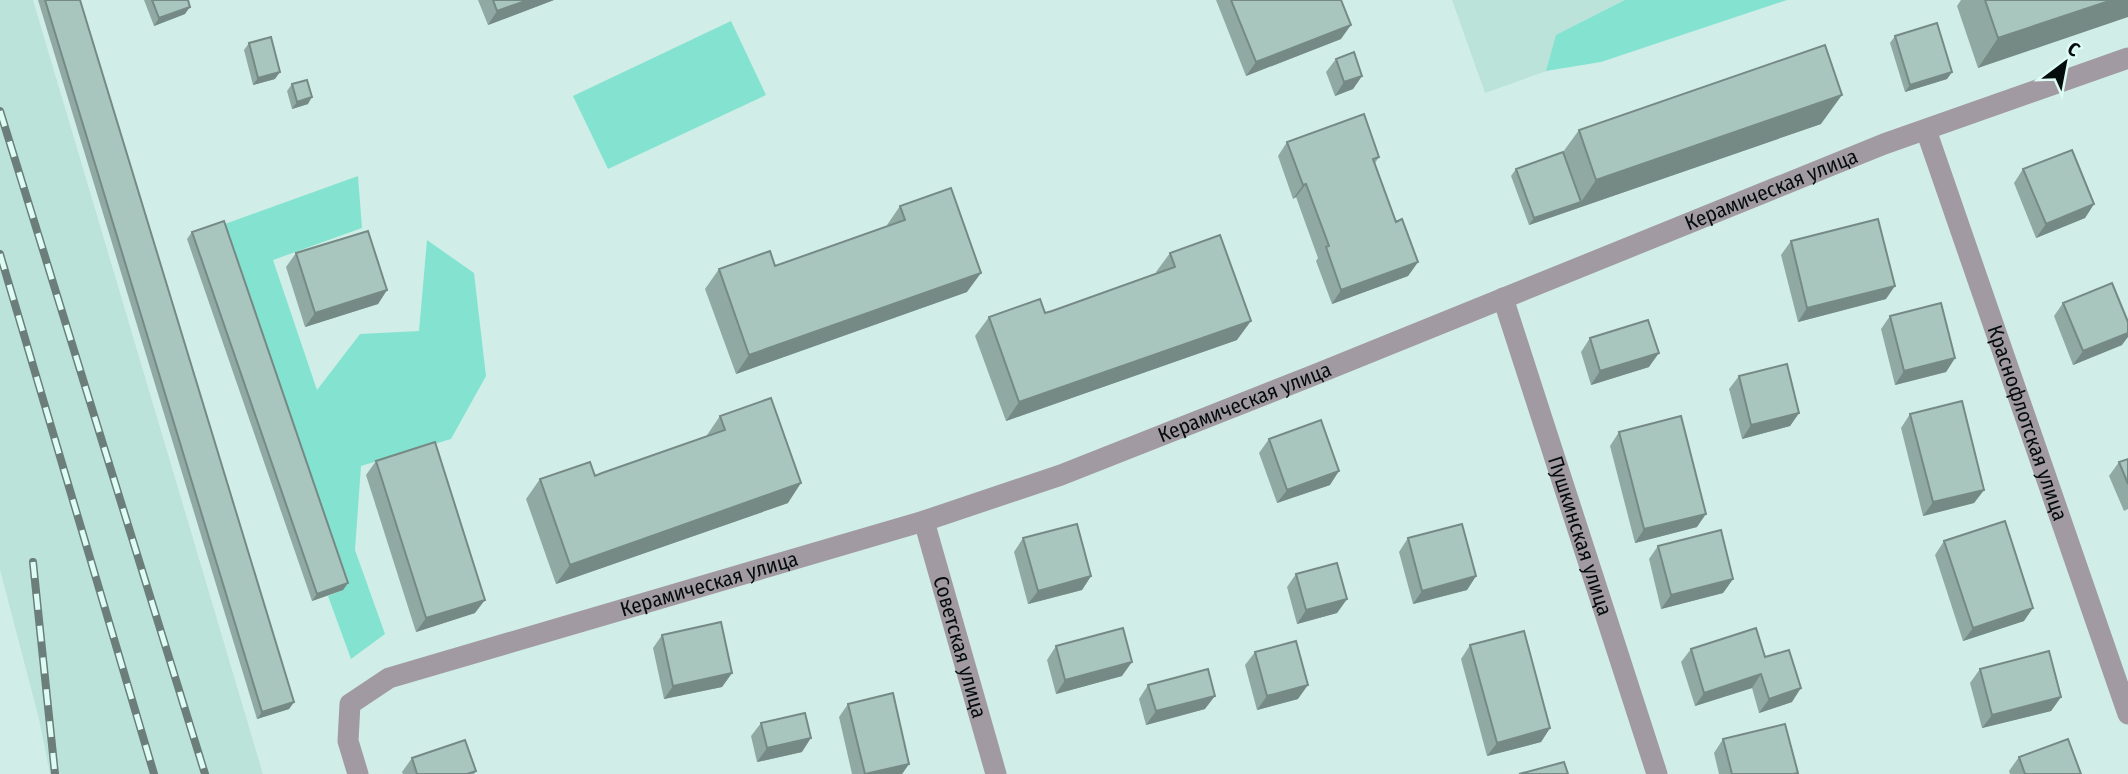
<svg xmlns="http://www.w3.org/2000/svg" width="2128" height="774" font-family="'Fira Sans Condensed',sans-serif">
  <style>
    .built { fill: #bce3da }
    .green { fill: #83e3d0 }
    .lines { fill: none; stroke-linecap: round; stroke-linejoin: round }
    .minor { stroke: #a29aa2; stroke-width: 21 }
    .rail-casing { stroke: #6b7e7a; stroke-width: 8 }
    .rail { stroke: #ddfcf4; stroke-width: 5; stroke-dasharray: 16; stroke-linecap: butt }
    .wall { fill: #90a9a3 }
    .shaded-wall { fill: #768a85 }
    .building { fill: #a8c5be; stroke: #768a85; stroke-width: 2 }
    .labels { text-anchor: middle; stroke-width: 6; stroke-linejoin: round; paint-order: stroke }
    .street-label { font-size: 21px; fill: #040d0b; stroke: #ddfcf4 }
  </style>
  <rect width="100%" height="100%" fill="#d0eee7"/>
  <!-- built -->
  <path class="built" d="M0,0h33l230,774h-213l-11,-55 -39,-149z
    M1452,0h294l-261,93z"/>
  <!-- green -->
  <path class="green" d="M1625,0h162l-186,62 -55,9 10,-36z
    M731,21l35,74 -158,74 -35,-73z
    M358,176l4,52 -89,32 44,130 43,-56 59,-3 8,-91 47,33 12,103 -35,63 -90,27 -6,84 30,84 -34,25 -23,-63 15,-6 -121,-365z"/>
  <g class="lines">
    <!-- minor -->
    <g class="minor">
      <path id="s1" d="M1926,130l202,584"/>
      <path id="s2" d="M1503,298l154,476"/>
      <path id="s3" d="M924,521l72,253"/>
      <path id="s4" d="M358,774l-10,-33 2,-37 39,-26 535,-157 137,-46 253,-100 570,-231 244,-86"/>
    </g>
    <!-- rail casing -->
    <g class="rail-casing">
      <path id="rail" d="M0,111l205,663
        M0,254l154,520
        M33,562l22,212"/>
    </g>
    <!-- rail -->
    <use href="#rail" class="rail"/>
  </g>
  <!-- wall -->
  <path class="wall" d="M38,0h42l214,702 -5,7 -32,10z
    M144,0h44l-3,14 -31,12z
    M478,0h76l-66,25z
    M1216,0h125v39l-95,37z
    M1961,0h167l-150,68 -21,-62z
    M1895,36l57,36 -5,7 -42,13 -15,-49z
    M249,43l26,36 -22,6 -9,-35z
    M1336,59l26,17 -9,13 -18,7 -9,-24z
    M292,84l16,20 -16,5 -5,-18z
    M1821,124l-292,101 -18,-49 5,-7 47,-17 16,-22z
    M1287,142l92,15 -4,6 21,59 22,40 -10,14 -76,28 -16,-43 2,-3 -22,-61 -3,2 -15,-43z
    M2023,169l71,35 -9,14 -49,20 -22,-55z
    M900,206l67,86 -231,82 -31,-85 14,-20 56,-3 112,-40v-1z
    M192,232l156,351 -5,7 -31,11 -125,-362z
    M1791,241l95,58 -88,23 -17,-67z
    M296,253l91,37 -9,14 -73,23 -19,-60z
    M1170,253l67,87 -231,81 -31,-85 14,-19 56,-4 112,-39 -1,-2z
    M2063,303l59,42 -49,20 -19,-49z
    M1890,316l65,42 -9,14 -51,13 -14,-56z
    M1590,338l59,29 -58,18 -10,-33z
    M1739,376l60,37 -9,13 -48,13 -13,-50z
    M1910,414l74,76 -10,13 -51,13 -22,-88z
    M720,416l68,87 -232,81 -30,-85 14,-20 55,-3 112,-40v-1z
    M1619,432l78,95 -62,16 -25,-97z
    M1269,439l61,46 -53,18 -18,-50z
    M2128,459v50l-4,2 -15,-35 10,-14z
    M376,461l99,152 -59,19 -50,-157z
    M1023,538l68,38 -9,14 -54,14 -14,-52z
    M1408,538l68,38 -9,14 -54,14 -14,-52z
    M1944,541l80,80 -61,20 -28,-86z
    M1658,546l75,33 -10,14 -62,16 -12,-50z
    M1296,574l51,25 -10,14 -40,11 -10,-37z
    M662,635l70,38 -10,14 -58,12 -11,-51z
    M1470,645l80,83 -9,14 -54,14 -26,-97z
    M1056,646l66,30 -66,18 -9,-34z
    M1691,649l74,8 27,45 -33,11 -7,-25 -57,18 -14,-44z
    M1255,652l43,47 -41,11 -12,-45z
    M1980,669l81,28 -10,14 -69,17 -12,-45z
    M1148,685l57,24 -59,16 -7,-26z
    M848,704l61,60 -7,10h-50l-13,-57z
    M761,723l41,29 -45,10 -6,-26z
    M1723,739l70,35h-74l-5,-21z
    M2019,757l62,17h-71l-1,-3z
    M412,758l64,13 -2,3h-71l-1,-2z"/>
  <!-- shaded-wall -->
  <path class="shaded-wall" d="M528,0h26l-66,25 9,-14z
    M2112,0h16v17l-150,51 20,-30z
    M190,7l-5,7 -31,12 5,-8z
    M1351,25l-10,14 -95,37 10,-14z
    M280,72l-5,7 -22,6 5,-7z
    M1952,72l-5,7 -42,13 5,-7z
    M1362,76l-9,13 -18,7 9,-14z
    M1842,95l-21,29 -292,101 5,-7 47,-16 15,-22z
    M312,97l-4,7 -16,5 5,-7z
    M1306,184l-10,13 -3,2 10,-14z
    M2094,204l-9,14 -49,20 10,-14z
    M1418,262l-10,14 -76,28 9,-14z
    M981,273l-14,19 -231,82 13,-19z
    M1895,286l-9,13 -88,23 9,-14z
    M387,290l-9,14 -73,23 10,-14z
    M1251,321l-14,19 -231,81 13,-19z
    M2128,333v4l-6,8 -49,20 10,-14z
    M1659,353l-10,14 -58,18 9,-14z
    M1955,358l-9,14 -51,13 9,-14z
    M1799,413l-9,13 -48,13 9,-14z
    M1339,471l-9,14 -53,18 10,-13z
    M801,483l-13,20 -232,81 14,-19z
    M1984,490l-10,13 -51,13 10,-14z
    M1706,514l-9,13 -62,16 9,-14z
    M1091,576l-9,14 -54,14 10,-13z
    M1476,576l-9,14 -54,14 9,-13z
    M1733,579l-10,14 -62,16 10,-14z
    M348,583l-5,7 -31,11 5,-7z
    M1347,599l-10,14 -40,11 9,-14z
    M485,600l-10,13 -59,19 10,-14z
    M2033,608l-9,13 -61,20 10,-13z
    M1132,662l-10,14 -66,18 9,-14z
    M732,673l-10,14 -58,12 9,-13z
    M1761,674l-9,14 -57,18 9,-13z
    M1308,685l-10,14 -41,11 10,-14z
    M1801,688l-9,14 -33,11 10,-14z
    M1215,696l-10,13 -59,16 10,-14z
    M2061,697l-10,14 -69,17 10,-13z
    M294,702l-5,7 -32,10 5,-7z
    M1550,728l-9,14 -54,14 10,-13z
    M811,738l-9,14 -45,10 10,-14z
    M909,764l-7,10h-37z"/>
  <!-- building -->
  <path class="building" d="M45,0h35l214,702 -32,10z
    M152,0h36l2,7 -31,11z
    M493,0h35l-31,11z
    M1231,0h110l10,25 -95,37z
    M1985,0h127l-114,38z
    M1937,23l15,49 -42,13 -15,-49z
    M271,37l9,35 -22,6 -9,-35z
    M1825,45l17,50 -246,85 -17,-50z
    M1354,52l8,24 -18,6 -8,-23z
    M307,80l5,17 -15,5 -5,-18z
    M1364,114l15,43 -6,2 23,63 6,-3 16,43 -77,28 -15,-43 3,-1 -23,-62 -3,1 -16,-43z
    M2072,150l22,54 -48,20 -23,-55z
    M1563,152l18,50 -47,16 -18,-49z
    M951,188l30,85 -232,82 -30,-86 51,-18 5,15 130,-46 -5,-14z
    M1878,219l17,67 -88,22 -16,-67z
    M224,221l124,362 -31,11 -125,-362z
    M368,231l19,59 -72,23 -19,-60z
    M1220,235l31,86 -232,81 -30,-85 51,-18 5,14 7,-2 123,-44 -5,-14z
    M2112,283l16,39v11l-45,18 -20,-48z
    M1941,303l14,55 -51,13 -14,-55z
    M1648,320l11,33 -59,18 -10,-33z
    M1787,364l12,49 -48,12 -12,-49z
    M771,398l30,85 -231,82 -30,-86 50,-17 5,14 7,-3 123,-43 -5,-14z
    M1962,401l22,89 -51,12 -23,-88z
    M1681,416l25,98 -62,15 -25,-97z
    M1321,420l18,51 -52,19 -18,-51z
    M435,442l50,158 -59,18 -50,-157z
    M2128,459v25l-9,-22z
    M2005,521l28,87 -60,20 -29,-87z
    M1077,524l14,52 -53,15 -15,-53z
    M1462,524l14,52 -54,15 -14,-53z
    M1721,530l12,49 -62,16 -13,-49z
    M1337,563l10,36 -41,11 -10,-36z
    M721,622l11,51 -59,13 -11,-51z
    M1123,628l9,34 -67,18 -9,-34z
    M1756,628l9,29 24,-7 12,38 -32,11 -8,-25 -57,19 -13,-44z
    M1524,631l26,97 -53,15 -27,-98z
    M1296,641l12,44 -41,11 -12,-44z
    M2049,651l12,46 -69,18 -12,-46z
    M1208,669l7,27 -59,15 -8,-26z
    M893,693l16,71 -44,10 -17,-70z
    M805,713l6,25 -44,10 -6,-25z
    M1785,724l13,49 -5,1h-61l-9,-35z
    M2068,739l13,35h-56l-6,-17z
    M465,740l11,31 -9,3h-50l-5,-16z
    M1564,762l4,12h-49z"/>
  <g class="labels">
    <!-- street labels -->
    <g class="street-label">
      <text dy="7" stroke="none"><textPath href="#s4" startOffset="1586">Керамическая улица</textPath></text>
      <text dy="7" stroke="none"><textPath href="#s4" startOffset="1018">Керамическая улица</textPath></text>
      <text dy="7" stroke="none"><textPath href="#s1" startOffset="310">Краснофлотская улица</textPath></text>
      <text dy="7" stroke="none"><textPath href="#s2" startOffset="250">Пушкинская улица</textPath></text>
      <text dy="7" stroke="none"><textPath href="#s4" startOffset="452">Керамическая улица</textPath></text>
      <text dy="7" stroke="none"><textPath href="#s3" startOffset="131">Советская улица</textPath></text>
    </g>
  </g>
  <!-- north arrow -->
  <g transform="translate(2065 63) rotate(32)" stroke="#ddfcf4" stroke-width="5" paint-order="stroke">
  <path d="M0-5L12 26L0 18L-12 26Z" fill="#040d0b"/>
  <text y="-10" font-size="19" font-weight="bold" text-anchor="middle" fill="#040d0b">С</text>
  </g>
</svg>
